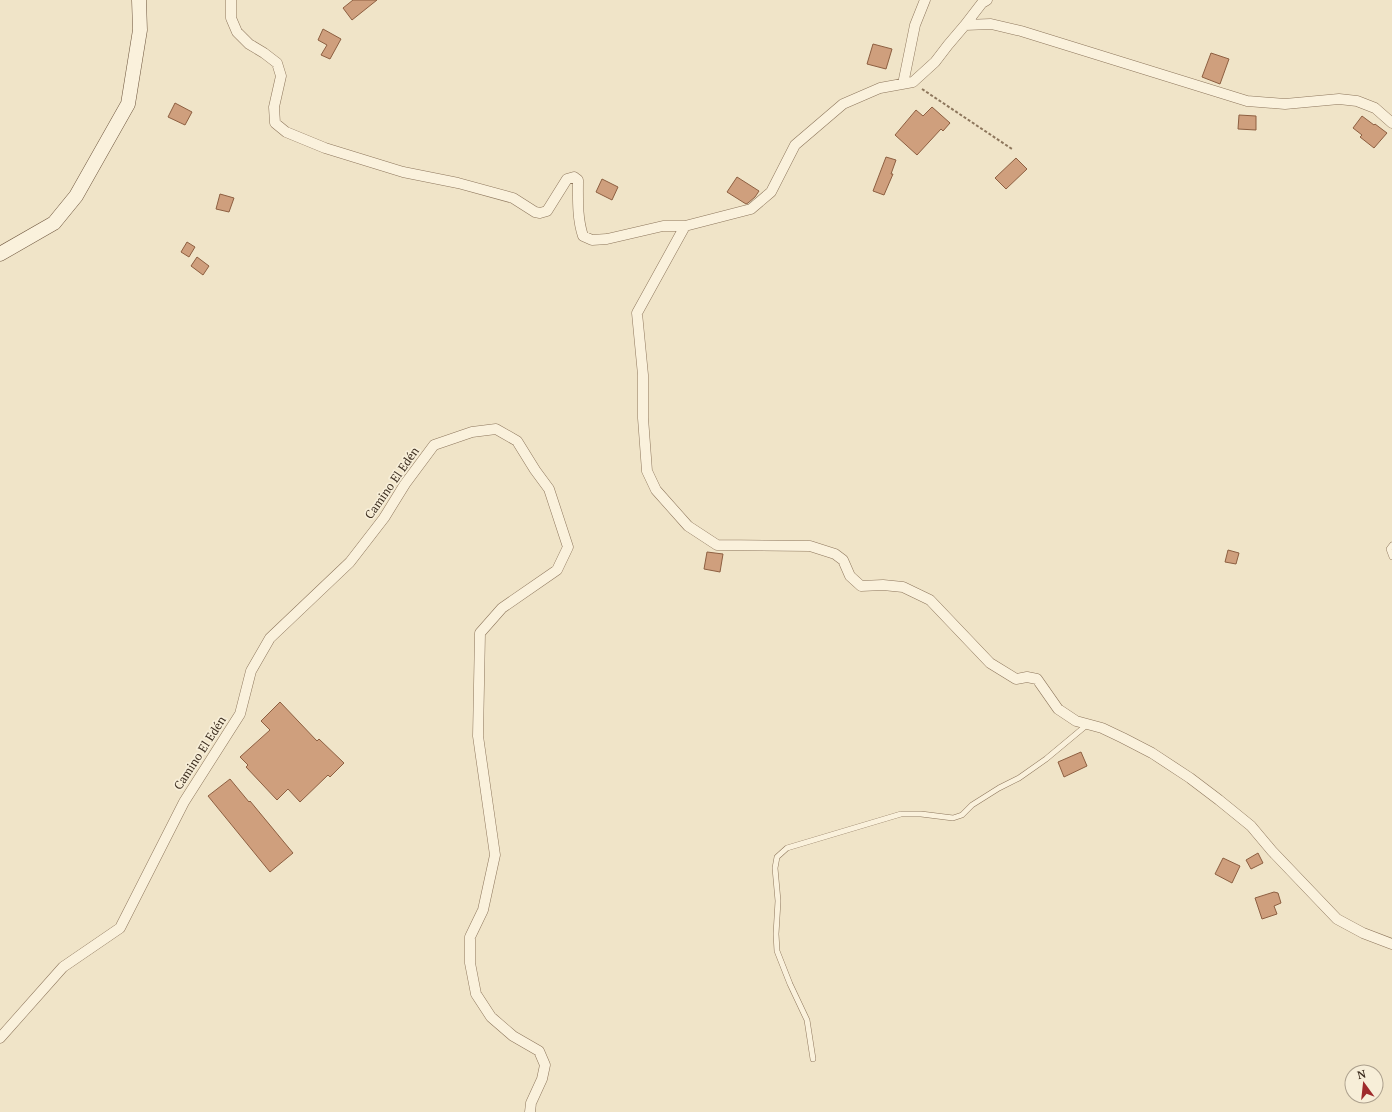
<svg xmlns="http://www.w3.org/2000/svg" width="1392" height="1112" font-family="'PT Serif',serif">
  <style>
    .building { fill: #cf9f7d; stroke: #8d5f41 }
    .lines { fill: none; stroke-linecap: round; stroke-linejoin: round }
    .lane-casing { stroke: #8d765c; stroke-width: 6 }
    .street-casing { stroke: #8d765c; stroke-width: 11 }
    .secondary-casing { stroke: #6f573f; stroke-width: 15 }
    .path { stroke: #8d765c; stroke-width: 2; stroke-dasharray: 3 2; stroke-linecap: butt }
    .lane { stroke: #faf1dc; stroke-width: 5 }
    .street { stroke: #faf1dc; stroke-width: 10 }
    .secondary { stroke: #faf1dc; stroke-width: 14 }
    .labels { text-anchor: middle; stroke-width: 3.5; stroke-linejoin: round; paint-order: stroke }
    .street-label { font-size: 12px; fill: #3d2e20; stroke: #f7eed8 }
  </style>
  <rect width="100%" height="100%" fill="#f0e4c8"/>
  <!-- building -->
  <path class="building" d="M353,0h24l-25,20 -9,-12z
    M323,29l18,10 -11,20 -9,-4 6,-10 -9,-5z
    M873,44l19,5 -6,20 -19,-5z
    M1211,53l18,6 -9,25 -18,-7z
    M175,103l17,9 -7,13 -17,-8z
    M932,107l18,16 -7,8 -2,-2 -24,26 -22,-20 21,-25 7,6z
    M1239,115l17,1v14l-18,-1z
    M1362,116l12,9 1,-1 12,9 -13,15 -14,-11 2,-2 -9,-7z
    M886,157l10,3 -5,14h2l-9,21 -11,-4z
    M1016,158l11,11 -21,20 -11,-11z
    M737,177l22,14 -4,6 -7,6 -2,1 -19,-12z
    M602,179l16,8 -6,13 -16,-8z
    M220,194l14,4 -5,14 -13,-3z
    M187,242l8,5 -6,10 -8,-5z
    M197,257l12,9 -6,9 -12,-9z
    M1228,550l11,3 -3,11 -11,-2z
    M707,552l16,2 -3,18 -16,-3z
    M280,702l37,39 2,-2 25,24 -14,14 -2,-2 -28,27 -12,-13 -11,11 -31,-33 2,-2 -8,-8 30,-27 -9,-9z
    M1081,752l6,14 -23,11 -6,-15z
    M230,779l19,23 1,-1 43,52 -23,19 -62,-76z
    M1258,853l5,10 -12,6 -5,-9z
    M1223,858l17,8 -8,17 -17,-9z
    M1274,892l4,1 3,10 -7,3 3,8 -15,5 -7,-21z"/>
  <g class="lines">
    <!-- lane casing -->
    <g class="lane-casing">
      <path id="lane" d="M1392,545l-3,4 3,8
        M813,1059l-6,-39 -17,-36 -13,-33 -1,-17 2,-33 -3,-33 2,-11 10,-9 114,-34h20l32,4 9,-3 10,-10 27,-17 20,-10 27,-19 42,-35"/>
    </g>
    <!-- street casing -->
    <g class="street-casing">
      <path id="street" d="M231,0v18l6,14 12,12 15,9 13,10 4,13 -7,31 1,16 11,9 39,16 78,24 55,11 55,15 22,14 5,1 7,-2 20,-32 7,-2 4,3c0,18 -1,38 5,56l9,4 15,-1 56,-13h22
        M965,25l17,-22 5,-3
        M903,84l12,-59 10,-25
        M1392,123l-17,-15 -18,-7 -18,-2 -54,5 -38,-3 -226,-70 -30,-7 -26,1 -17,20 -13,17 -22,20 -33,6 -37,16 -48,41 -24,47 -20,17 -66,17 -48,87 6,62v43l4,53 9,19 32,36 29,19 93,1 25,8 8,6 7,16 11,10 22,-1 20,2 27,13 60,63 26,16 11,-2 10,2 21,30 18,12 26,7 21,10 29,15 38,25 29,22 32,26 21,25 65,68 26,14 29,11
        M0,1038l63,-71 57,-39 64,-126 56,-88 11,-43 19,-33 80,-76 34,-44 21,-34 29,-39 38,-13 24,-3 21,12 18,29 14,19 19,58 -11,23 -55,38 -22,25 -2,103 17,119 -12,55 -13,27v26l6,31 15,23 22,19 26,15 6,14 -3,14 -11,24 -1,9"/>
    </g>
    <!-- secondary casing -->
    <g class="secondary-casing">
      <path id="secondary" d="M0,254l54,-31 22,-27 52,-92 12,-74 -1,-30"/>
    </g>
    <!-- path -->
    <path class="path" d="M922,89l90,60"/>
    <!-- lane -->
    <use href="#lane" class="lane"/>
    <!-- street -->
    <use href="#street" class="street"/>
    <!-- secondary -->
    <use href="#secondary" class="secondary"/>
  </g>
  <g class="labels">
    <!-- street labels -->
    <g class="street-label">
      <text transform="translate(392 483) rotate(-55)" y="4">Camino El Edén</text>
      <text transform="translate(200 753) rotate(-57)" y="4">Camino El Edén</text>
    </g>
  </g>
  <!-- north arrow -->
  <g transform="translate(1364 1084) rotate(345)"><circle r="19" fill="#f7eed8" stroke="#ada18e"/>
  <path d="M0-3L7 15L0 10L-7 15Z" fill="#9e2a2b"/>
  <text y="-6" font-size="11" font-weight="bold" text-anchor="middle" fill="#3d2e20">N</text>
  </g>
</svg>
